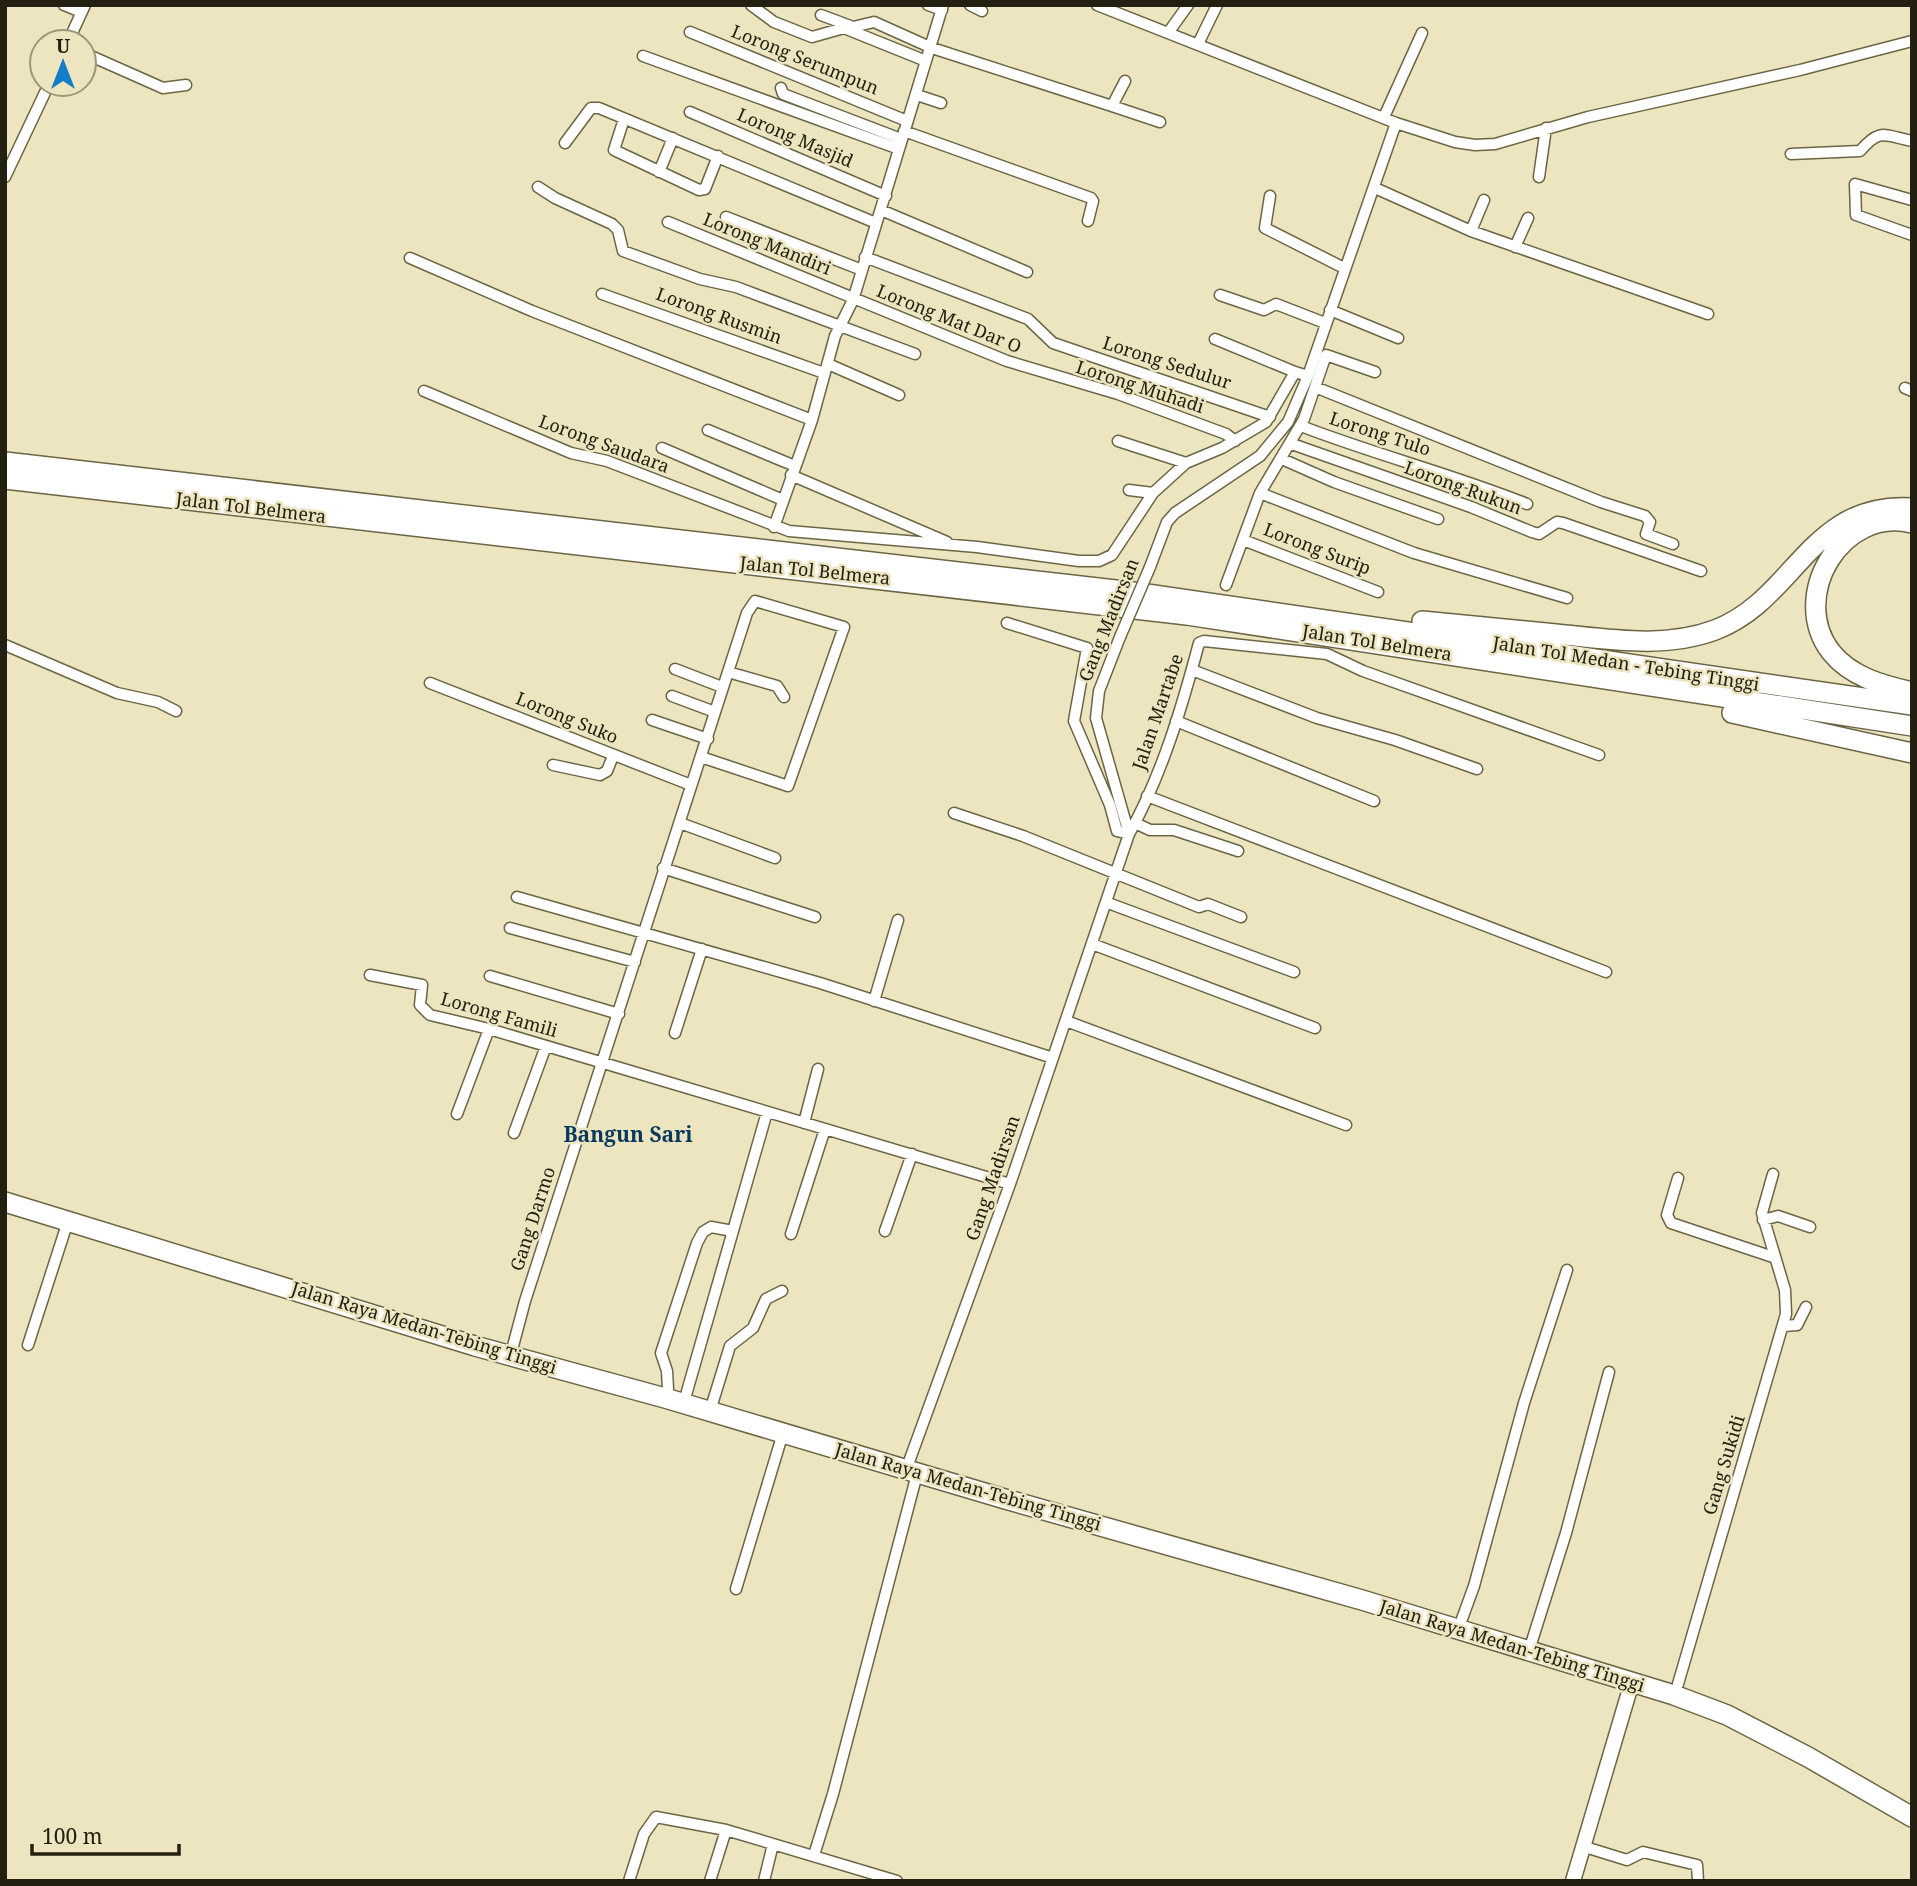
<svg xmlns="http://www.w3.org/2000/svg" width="1917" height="1886" font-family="'Noto Serif',serif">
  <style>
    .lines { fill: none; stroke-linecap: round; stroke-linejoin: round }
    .street-casing { stroke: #6c6544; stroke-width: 13 }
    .secondary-casing { stroke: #6c6544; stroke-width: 17 }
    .highway-casing { stroke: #6c6544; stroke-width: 22 }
    .street { stroke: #fff; stroke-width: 10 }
    .secondary { stroke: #fff; stroke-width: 14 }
    .highway { stroke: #fff; stroke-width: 19 }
    .street-bridge-casing { stroke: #6c6544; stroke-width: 13; stroke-linecap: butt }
    .street-bridge { stroke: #fff; stroke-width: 10 }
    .labels { text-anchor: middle; stroke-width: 5; stroke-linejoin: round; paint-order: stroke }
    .street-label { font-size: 18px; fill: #232012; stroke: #ede5c0 }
    .quarter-label { font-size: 21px; font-weight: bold; fill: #08385c; stroke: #ede5c0 }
  </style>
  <rect width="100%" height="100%" fill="#ede5c0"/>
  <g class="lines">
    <!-- street casing -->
    <g class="street-casing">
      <path id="street" d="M64,5l17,7
        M751,5l23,17 38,15 32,-9 82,33
        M928,5l14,5
        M970,5l12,6
        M1097,5l299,118 59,19 20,3 20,-1 93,-27 212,-47 112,-29
        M821,15l32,12 21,-5 58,26 180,58 13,-25
        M690,32l217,89
        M1168,33l20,-28
        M68,42l17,-37
        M1198,44l19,-39
        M84,53l79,35 23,-3
        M643,56l256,93
        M781,88l2,6 118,45
        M917,95l24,8
        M1112,106l48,16
        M690,112l196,84
        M1384,117l38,-84
        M624,119l-10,31 85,40 6,-1 13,-33
        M904,131l187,67 2,3 -5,20
        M565,143l26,-35h8l277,115
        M1791,154l69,-3c20,-23 23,-16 52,-10
        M659,172l14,-34
        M5,177l44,-93
        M1539,177l7,-49
        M538,187l17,11 57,26 6,6 5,21 77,28 36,8 179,67
        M1375,188l96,43 237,83
        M1270,196l-5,32 79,40
        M1912,200l-57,-16 1,31 56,20
        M881,210l146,62
        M726,217l136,53
        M668,222l339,139 111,33 108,40 9,7
        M1471,231l13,-31
        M1515,247l13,-29
        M865,257l163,62 25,24 217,74
        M410,258l122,53 280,109
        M602,294l222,79
        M1220,295l44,15 12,-6 49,19
        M1330,310l68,28
        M1215,339l80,33
        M828,364l71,31
        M1315,387l286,115 44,14 5,6 -4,12 27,10
        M1905,388l7,3
        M424,391l147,62 36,8 182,70 188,16 102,14h20l13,-6 41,-62 33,-30 36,-15 44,-26 29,-50 13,4
        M1301,426c75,29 151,48 226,78
        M708,430l87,36
        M1118,441l68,22
        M1292,444l179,63 61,25 7,2 18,-12 6,1 138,48
        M662,448l121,52
        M1282,459l52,23 104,37
        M791,475l156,67
        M1129,490l24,3
        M1260,493l154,60 153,45
        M774,527l38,-107 23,-84 18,-36 90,-295
        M1243,540l135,52
        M1150,567l17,-45 8,-9 85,-57 28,-34 20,-46 88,-253
        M1226,585l34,-92 44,-74 22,-64 49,17
        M1007,623l80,25 -13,73 36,84 7,26 12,3c33,-59 53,-127 70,-191l5,-2 123,13 36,17 236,84
        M5,645l112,48 41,9 18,9
        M675,669l47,18
        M1192,670l125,48 78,22 82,29
        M728,672l49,14 7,11
        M430,683l261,102
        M672,696l43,16
        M652,720l56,19
        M1176,721l198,80
        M553,765l47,10 7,-4 6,-15
        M1147,796l459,176
        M954,813l69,23 176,71 9,-3 33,13
        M680,823l95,35
        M1135,823l15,7h24l64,21
        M663,868l152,49
        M517,897l303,86 233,75
        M1108,903l186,69
        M510,928l125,34
        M1092,944l223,84
        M370,975l52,10 -2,20 10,10 59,14 521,155
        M490,976l129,38
        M874,1001l24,-81
        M1066,1021l280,104
        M675,1033l27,-84
        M457,1114l32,-85
        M804,1123l14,-54
        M514,1133l32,-87
        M1678,1178l-11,37 4,8 102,34
        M1763,1220l15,-4 32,11
        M885,1231l27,-77
        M791,1234l34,-105
        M1784,1326l13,-1 9,-18
        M28,1345l40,-124
        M513,1346l12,-45 222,-688 8,-12 89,26 -56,159 -87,-29
        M668,1389l-1,-18 -6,-18 36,-110 6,-11 8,-5 22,4
        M686,1395l81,-283
        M710,1411l20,-65 23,-18 13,-29 16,-8
        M906,1470l104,-286 119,-350 -33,-116 3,-27 21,-54
        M736,1589l47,-156
        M1462,1619l12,-33 50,-183 43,-133
        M1532,1641l34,-108 43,-161
        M1678,1684l108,-370 -1,-24 -23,-77 11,-39
        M1585,1847l42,13 16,-8 54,13 1,16
        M814,1855l19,-61 84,-320
        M629,1881l15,-47 12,-17 70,13 171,51
        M710,1881l16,-51
        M764,1881l9,-37"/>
    </g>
    <!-- secondary casing -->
    <g class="secondary-casing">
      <path id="secondary" d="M1573,1881l59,-199"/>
    </g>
    <!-- highway casing -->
    <g class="highway-casing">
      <path id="highway" d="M5,462l1128,130 779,113
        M5,479l1182,136 725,111
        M1912,523c-70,-17 -124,73 -81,129 20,25 51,33 81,40
        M1422,621c45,4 89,9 134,13 52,5 108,15 159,-4 80,-30 95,-129 197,-122
        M1732,713l180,40
        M5,1202l470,144 190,52 340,101 357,101 312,95 53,20 81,42 104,60"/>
    </g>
    <!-- street -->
    <use href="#street" class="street"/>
    <!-- secondary -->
    <use href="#secondary" class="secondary"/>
    <!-- highway -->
    <use href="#highway" class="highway"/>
    <!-- street-bridge casing -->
    <g class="street-bridge-casing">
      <path id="street-bridge" d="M1120,637l30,-70"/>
    </g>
    <!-- street-bridge -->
    <use href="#street-bridge" class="street-bridge"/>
  </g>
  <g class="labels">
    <!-- street labels -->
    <g class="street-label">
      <text transform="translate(805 60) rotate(22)" y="6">Lorong Serumpun</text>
      <text transform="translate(795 138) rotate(23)" y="6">Lorong Masjid</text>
      <text transform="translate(767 244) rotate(22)" y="6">Lorong Mandiri</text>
      <text transform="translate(719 316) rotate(20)" y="6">Lorong Rusmin</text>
      <text transform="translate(949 319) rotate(22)" y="6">Lorong Mat Dar O</text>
      <text transform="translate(1167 363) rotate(18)" y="6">Lorong Sedulur</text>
      <text transform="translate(1140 387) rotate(18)" y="6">Lorong Muhadi</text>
      <text transform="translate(1380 434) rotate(18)" y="6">Lorong Tulo</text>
      <text transform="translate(604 444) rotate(20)" y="6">Lorong Saudara</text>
      <text transform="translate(1463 488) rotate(20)" y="6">Lorong Rukun</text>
      <text transform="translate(251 508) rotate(7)" y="6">Jalan Tol Belmera</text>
      <text transform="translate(1317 549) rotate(21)" y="6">Lorong Surip</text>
      <text transform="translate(815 571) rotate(6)" y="6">Jalan Tol Belmera</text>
      <text transform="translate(1109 620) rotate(-68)" y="6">Gang Madirsan</text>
      <text transform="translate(1377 643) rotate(9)" y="6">Jalan Tol Belmera</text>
      <text transform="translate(1626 664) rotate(9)" y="6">Jalan Tol Medan - Tebing Tinggi</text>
      <text transform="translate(1158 712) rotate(-71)" y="6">Jalan Martabe</text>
      <text transform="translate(567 718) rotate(22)" y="6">Lorong Suko</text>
      <text transform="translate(499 1015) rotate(16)" y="6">Lorong Famili</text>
      <text transform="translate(993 1178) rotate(-71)" y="6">Gang Madirsan</text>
      <text transform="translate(533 1219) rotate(-72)" y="6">Gang Darmo</text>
      <text transform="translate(424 1328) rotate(17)" y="6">Jalan Raya Medan-Tebing Tinggi</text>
      <text transform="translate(1724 1465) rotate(-73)" y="6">Gang Sukidi</text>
      <text transform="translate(968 1487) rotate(16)" y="6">Jalan Raya Medan-Tebing Tinggi</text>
      <text transform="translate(1512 1646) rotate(17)" y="6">Jalan Raya Medan-Tebing Tinggi</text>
    </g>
    <!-- quarter labels -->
    <g class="quarter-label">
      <text x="628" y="1142">Bangun Sari</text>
    </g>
  </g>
  <!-- border -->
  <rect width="1917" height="1886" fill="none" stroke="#232012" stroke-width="14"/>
  <!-- north arrow -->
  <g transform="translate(63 63)"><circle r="33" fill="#ede5c0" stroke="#9c967a" stroke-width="2"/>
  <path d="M0-5L12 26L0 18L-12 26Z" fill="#147dc8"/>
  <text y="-10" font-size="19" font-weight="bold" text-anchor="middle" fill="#232012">U</text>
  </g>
  <!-- scale -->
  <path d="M32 1844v10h147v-10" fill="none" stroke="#232012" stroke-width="3.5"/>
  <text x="42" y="1844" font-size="21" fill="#232012" stroke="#ede5c0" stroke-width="5" paint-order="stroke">100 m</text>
</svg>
